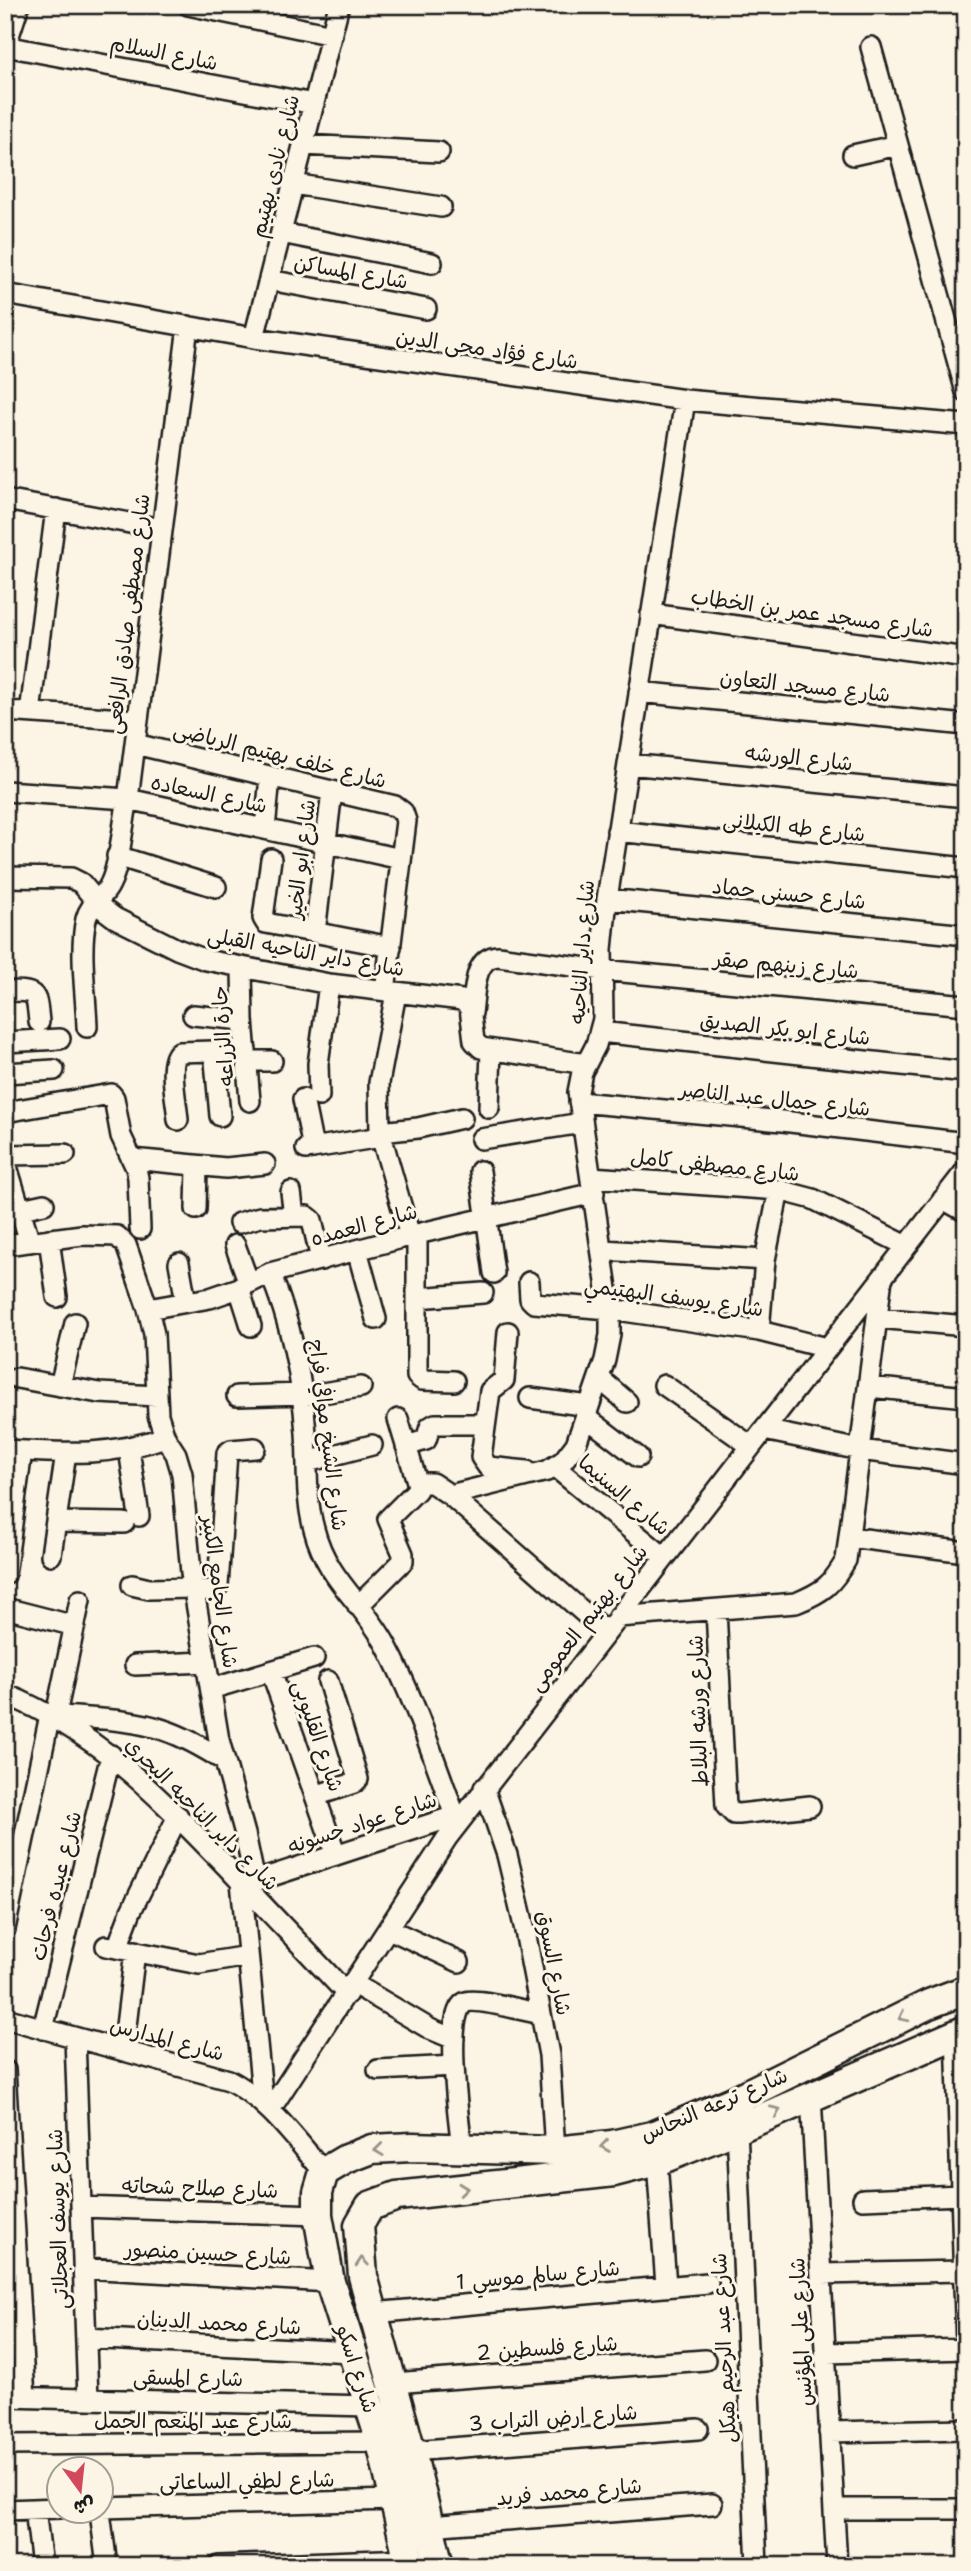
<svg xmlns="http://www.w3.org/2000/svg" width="971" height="2571" font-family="'Shantell Sans','Playpen Sans Arabic',sans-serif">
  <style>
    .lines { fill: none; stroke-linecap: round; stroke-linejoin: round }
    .minor-casing { stroke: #1c1c1c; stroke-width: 24 }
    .secondary-casing { stroke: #1c1c1c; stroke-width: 33 }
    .minor { stroke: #fcf5e5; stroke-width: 19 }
    .secondary { stroke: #fcf5e5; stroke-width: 28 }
    .oneway { stroke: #97938b }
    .labels { text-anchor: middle; stroke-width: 6; stroke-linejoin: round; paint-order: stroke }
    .street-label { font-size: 21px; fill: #1c1c1c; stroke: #fcf5e5 }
  </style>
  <rect width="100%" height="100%" fill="#fcf5e5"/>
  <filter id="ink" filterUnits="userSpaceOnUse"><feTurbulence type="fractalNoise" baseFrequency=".0143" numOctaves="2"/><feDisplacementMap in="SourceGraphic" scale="14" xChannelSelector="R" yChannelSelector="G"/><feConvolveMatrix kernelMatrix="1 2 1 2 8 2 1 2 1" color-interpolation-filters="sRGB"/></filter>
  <g filter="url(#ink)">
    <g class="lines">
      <!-- minor casing -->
      <g class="minor-casing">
        <path id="minor" d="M188,5l144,30
          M5,46l309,58
          M871,47l95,345
          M5,48l14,-43
          M303,145l136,7
          M853,155l45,-10
          M293,184l148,23
          M281,233l151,30
          M269,280l157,29
          M5,294l249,44 431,62 281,25
          M254,338l85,-333
          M5,500l157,29
          M651,614l315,44
          M639,692l327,33
          M5,711l133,9
          M30,713l26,-204
          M135,744l260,62 8,6 3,9 -21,170
          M628,764l338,33
          M5,791l123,8 273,60
          M265,829l5,-52
          M617,831l349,37
          M117,856l99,31
          M271,859l-8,59 3,5 125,24
          M5,877l66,1 10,5 22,26 12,9 62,31 29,11 123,24 133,16 8,8 4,33 7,7 105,16
          M607,899l359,36
          M315,932l17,-141
          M242,968l1,52 7,81
          M5,991c32,0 31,0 34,31
          M396,993l-17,90 1,49 30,104
          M472,1013c3,-19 1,-56 26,-57l104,14 364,35
          M193,1015l50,5
          M87,1027c-1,-33 -8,-76 -1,-108 4,-16 18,-21 24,-35 10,-19 13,-62 18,-85l60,-473
          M600,1032l366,40
          M5,1042l55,-3
          M214,1051l6,65
          M247,1061h25
          M5,1073l49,-3
          M319,1096l-1,-32 11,-80
          M303,1099l10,49
          M579,1102l203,19 184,22
          M489,1108l2,-58
          M5,1112l106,-18 3,4 7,38 15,32 2,10 2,51
          M178,1120c-1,-17 -11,-57 1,-68l67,-2
          M380,1132l38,-4 44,-10
          M481,1139l101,-16
          M306,1149l75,-12
          M5,1155l60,-1
          M132,1159l94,9 39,-4
          M5,1160l25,82
          M480,1171l14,102
          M591,1177l188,13 34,9 94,47
          M291,1192l3,24
          M943,1199l23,13
          M21,1209l23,-5
          M196,1209l1,-43
          M239,1223l21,-6 47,-1 5,4 9,40
          M417,1234v142l5,4 32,1
          M49,1239l8,58
          M5,1245l77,-10 35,1 9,9 22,64 6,25 4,81 7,22 11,17 6,20 9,99 28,167 26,94 10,48
          M235,1245l14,38
          M357,1250l19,69
          M603,1250l162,10
          M179,1263l7,39
          M270,1273c22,52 32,104 36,160 2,32 -1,65 8,96 13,51 49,73 72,116 30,56 49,119 72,178
          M529,1282l1,17 4,4 76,6 149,22 68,17
          M239,1288l12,38
          M417,1298l66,-5
          M148,1309l62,-11 29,-10 31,-15 147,-39 177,-41
          M878,1318l88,8
          M759,1331l6,-71 14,-70
          M508,1332l-4,48 -14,11 -9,66 7,10 39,4
          M17,1378l82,15 58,3
          M599,1378l28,24
          M664,1385l87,61
          M60,1386l15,-63
          M869,1387l97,10
          M237,1396l65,-2
          M302,1396l59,-9
          M530,1398l59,8
          M586,1417l52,40
          M764,1430l96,20 106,14
          M406,1446l20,-6 4,-13 5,-3h50
          M129,1449l10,67
          M5,1450c57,3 105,7 160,-13
          M307,1462l65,-17
          M555,1467l109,90
          M417,1483h15l18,12 156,137
          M450,1495l97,-24 16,-10 13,-17 29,-84 5,-25v-26l-32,-217 4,-20 14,-27 7,-26 -1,-70 5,-50 78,-499
          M56,1522l68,1
          M849,1537l117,15
          M51,1555l15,-102
          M5,1575l17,-124
          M132,1585l17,4 44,-1
          M194,1591l18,-1 6,-4 9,-133 4,-3 24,-2
          M358,1606l45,-45v-7l-15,-35 29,-29 1,-5 -20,-66
          M5,1608l70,18
          M716,1610l10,196 8,8h5l71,-8
          M618,1617l178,-14c27,-11 36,-18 50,-43l36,-282
          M135,1665l71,-3
          M271,1671l65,184
          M211,1689l103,-31
          M5,1694c93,38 153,102 221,172 40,43 81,85 121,128
          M56,1715l24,-115
          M484,1788l23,67 17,71 25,129 6,96
          M315,1796l39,-13 4,-4 -30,-98
          M241,1882l22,221
          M244,1885l211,-69
          M5,1929l45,-214c38,4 78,3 114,15 21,7 40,18 59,30
          M389,1929l70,33
          M106,1946l93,18 49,-8
          M117,1948l14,-37 47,-95
          M354,1984l76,45 24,10
          M5,2018l224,62c40,21 66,59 95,92
          M43,2029l68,-274
          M956,2032l10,316
          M75,2038l13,361
          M123,2051l12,-100
          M5,2070l20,327
          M378,2070l76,-4
          M811,2096l26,470
          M270,2110l177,-272 519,-668
          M737,2129l20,437
          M462,2149c-2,-23 -20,-139 4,-147 12,-4 60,9 75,12
          M657,2161l9,125
          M863,2199l98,-4
          M81,2207l237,8
          M83,2268l247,14
          M821,2274l142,-3
          M373,2313l335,-30
          M86,2338l265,14
          M826,2353l140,-4
          M393,2383l312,-23
          M5,2397l365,9
          M829,2432l137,-3
          M5,2445l376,-3
          M411,2451l287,-22
          M102,2508l292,-8
          M35,2509l7,57
          M834,2509h132
          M5,2510l55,-2
          M100,2512l7,54
          M429,2526l283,-22
          M219,2566l190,-7"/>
      </g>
      <!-- secondary casing -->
      <g class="secondary-casing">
        <path id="secondary" d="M410,2566l-29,-124 -51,-160 -12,-67v-23l6,-20 22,-13 26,-10 40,-2 143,4 57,-6 40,-9 79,-34 198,-98 37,-14
          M439,2566l-28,-115 -48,-175 -4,-51 11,-19 27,-10 217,-24 43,-11 80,-32 229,-99"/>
      </g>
      <!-- minor -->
      <use href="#minor" class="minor"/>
      <!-- secondary -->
      <use href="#secondary" class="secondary"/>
    </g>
    <!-- one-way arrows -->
    <defs><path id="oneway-chevron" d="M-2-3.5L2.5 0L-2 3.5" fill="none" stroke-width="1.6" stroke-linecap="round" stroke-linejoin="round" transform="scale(1.75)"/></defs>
    <g class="oneway">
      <use href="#oneway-chevron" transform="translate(903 2017) rotate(154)"/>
      <use href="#oneway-chevron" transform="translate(776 2111) rotate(-24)"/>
      <use href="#oneway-chevron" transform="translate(605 2146) rotate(172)"/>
      <use href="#oneway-chevron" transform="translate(379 2150) rotate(173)"/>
      <use href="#oneway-chevron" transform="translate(463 2189) rotate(-6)"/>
      <use href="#oneway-chevron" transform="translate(362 2262) rotate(-94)"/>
    </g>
  </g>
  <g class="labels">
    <!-- street labels -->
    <g class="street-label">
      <text transform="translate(164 53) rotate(11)" y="7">شارع السلام</text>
      <text transform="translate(275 166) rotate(-76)" y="7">شارع نادى بهتيم</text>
      <text transform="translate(351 272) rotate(10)" y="7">شارع المساكن</text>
      <text transform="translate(487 349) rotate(8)" y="7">شارع فؤاد محى الدين</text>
      <text transform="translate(812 613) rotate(8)" y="7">شارع مسجد عمر بن الخطاب</text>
      <text transform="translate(128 614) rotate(-83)" y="7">شارع مصطفى صادق الرافعى</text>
      <text transform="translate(805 686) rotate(6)" y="7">شارع مسجد التعاون</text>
      <text transform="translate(280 755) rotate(14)" y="7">شارع خلف بهتيم الرياضى</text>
      <text transform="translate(799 758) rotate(6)" y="7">شارع الورشه</text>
      <text transform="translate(209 794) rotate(12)" y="7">شارع السعاده</text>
      <text transform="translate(794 827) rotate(6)" y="7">شارع طه الكيلانى</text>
      <text transform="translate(301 859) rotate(-83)" y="7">شارع ابو الخير</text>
      <text transform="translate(789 894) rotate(6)" y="7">شارع حسنى حماد</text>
      <text transform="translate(306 952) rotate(10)" y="7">شارع داير الناحيه القبلى</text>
      <text transform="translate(582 952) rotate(-86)" y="7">شارع داير الناحيه</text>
      <text transform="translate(786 965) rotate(5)" y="7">شارع زينهم صقر</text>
      <text transform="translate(785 1029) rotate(6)" y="7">شارع ابو بكر الصديق</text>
      <text transform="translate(223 1036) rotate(-94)" y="7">حارة الزراعه</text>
      <text transform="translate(775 1099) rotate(6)" y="7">شارع جمال عبد الناصر</text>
      <text transform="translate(715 1165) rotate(6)" y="7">شارع مصطفى كامل</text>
      <text transform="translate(364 1225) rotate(-15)" y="7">شارع العمده</text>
      <text transform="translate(674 1297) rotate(8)" y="7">شارع يوسف البهتيمي</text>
      <text transform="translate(328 1435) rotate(83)" y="7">شارع الشيخ موافي فراج</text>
      <text transform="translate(624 1495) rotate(40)" y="7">شارع السنيما</text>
      <text transform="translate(220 1592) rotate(82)" y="7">شارع الجامع الكبير</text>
      <text transform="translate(588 1618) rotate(-52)" y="7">شارع بهتيم العمومى</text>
      <text transform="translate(698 1711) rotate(-92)" y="7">شارع ورشه البلاط</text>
      <text transform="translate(318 1736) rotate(71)" y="7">شارع القليوبى</text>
      <text transform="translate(202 1814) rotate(45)" y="7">شارع داير الناحيه البحري</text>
      <text transform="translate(362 1823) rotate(-18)" y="7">شارع عواد حسونه</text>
      <text transform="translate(56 1886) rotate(-76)" y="7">شارع عبده فرحات</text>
      <text transform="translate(554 1963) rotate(79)" y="7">شارع السوق</text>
      <text transform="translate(167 2039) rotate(15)" y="7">شارع المدارس</text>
      <text transform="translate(714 2105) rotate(-23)" y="7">شارع ترعه النحاس</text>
      <text transform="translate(200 2188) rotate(2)" y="7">شارع صلاح شحاته</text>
      <text transform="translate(58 2219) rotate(-92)" y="7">شارع يوسف العجلاتى</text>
      <text transform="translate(208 2253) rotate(3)" y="7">شارع حسين منصور</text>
      <text transform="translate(538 2275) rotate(-5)" y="7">شارع سالم موسي 1</text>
      <text transform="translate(219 2323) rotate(3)" y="7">شارع محمد الدينان</text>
      <text transform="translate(801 2332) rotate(-93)" y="7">شارع على المؤنس</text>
      <text transform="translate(547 2348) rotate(-4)" y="7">شارع فلسطين 2</text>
      <text transform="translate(724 2348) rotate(-93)" y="7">شارع عبد الرحيم هيكل</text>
      <text transform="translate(357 2369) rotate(72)" y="7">شارع اسكو</text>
      <text transform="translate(188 2378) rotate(1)" y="7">شارع المسقى</text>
      <text transform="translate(553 2418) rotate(-4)" y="7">شارع ارض التراب 3</text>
      <text x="193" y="2428">شارع عبد المنعم الجمل</text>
      <text transform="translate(247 2481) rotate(-1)" y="7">شارع لطفي الساعاتى</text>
      <text transform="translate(569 2492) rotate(-5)" y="7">شارع محمد فريد</text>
    </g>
  </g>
  <!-- margin -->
  <rect width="971" height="2571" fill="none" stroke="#fcf5e5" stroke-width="28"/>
  <rect x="14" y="14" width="943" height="2543" fill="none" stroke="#1c1c1c" stroke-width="2.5" filter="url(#ink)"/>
  <!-- north arrow -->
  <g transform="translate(80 2490) rotate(165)"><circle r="33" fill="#fcf5e5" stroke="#a29e95" stroke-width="2"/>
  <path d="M0-5L12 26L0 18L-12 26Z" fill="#d1495b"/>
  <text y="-10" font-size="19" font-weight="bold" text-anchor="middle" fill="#1c1c1c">ش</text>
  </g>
</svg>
